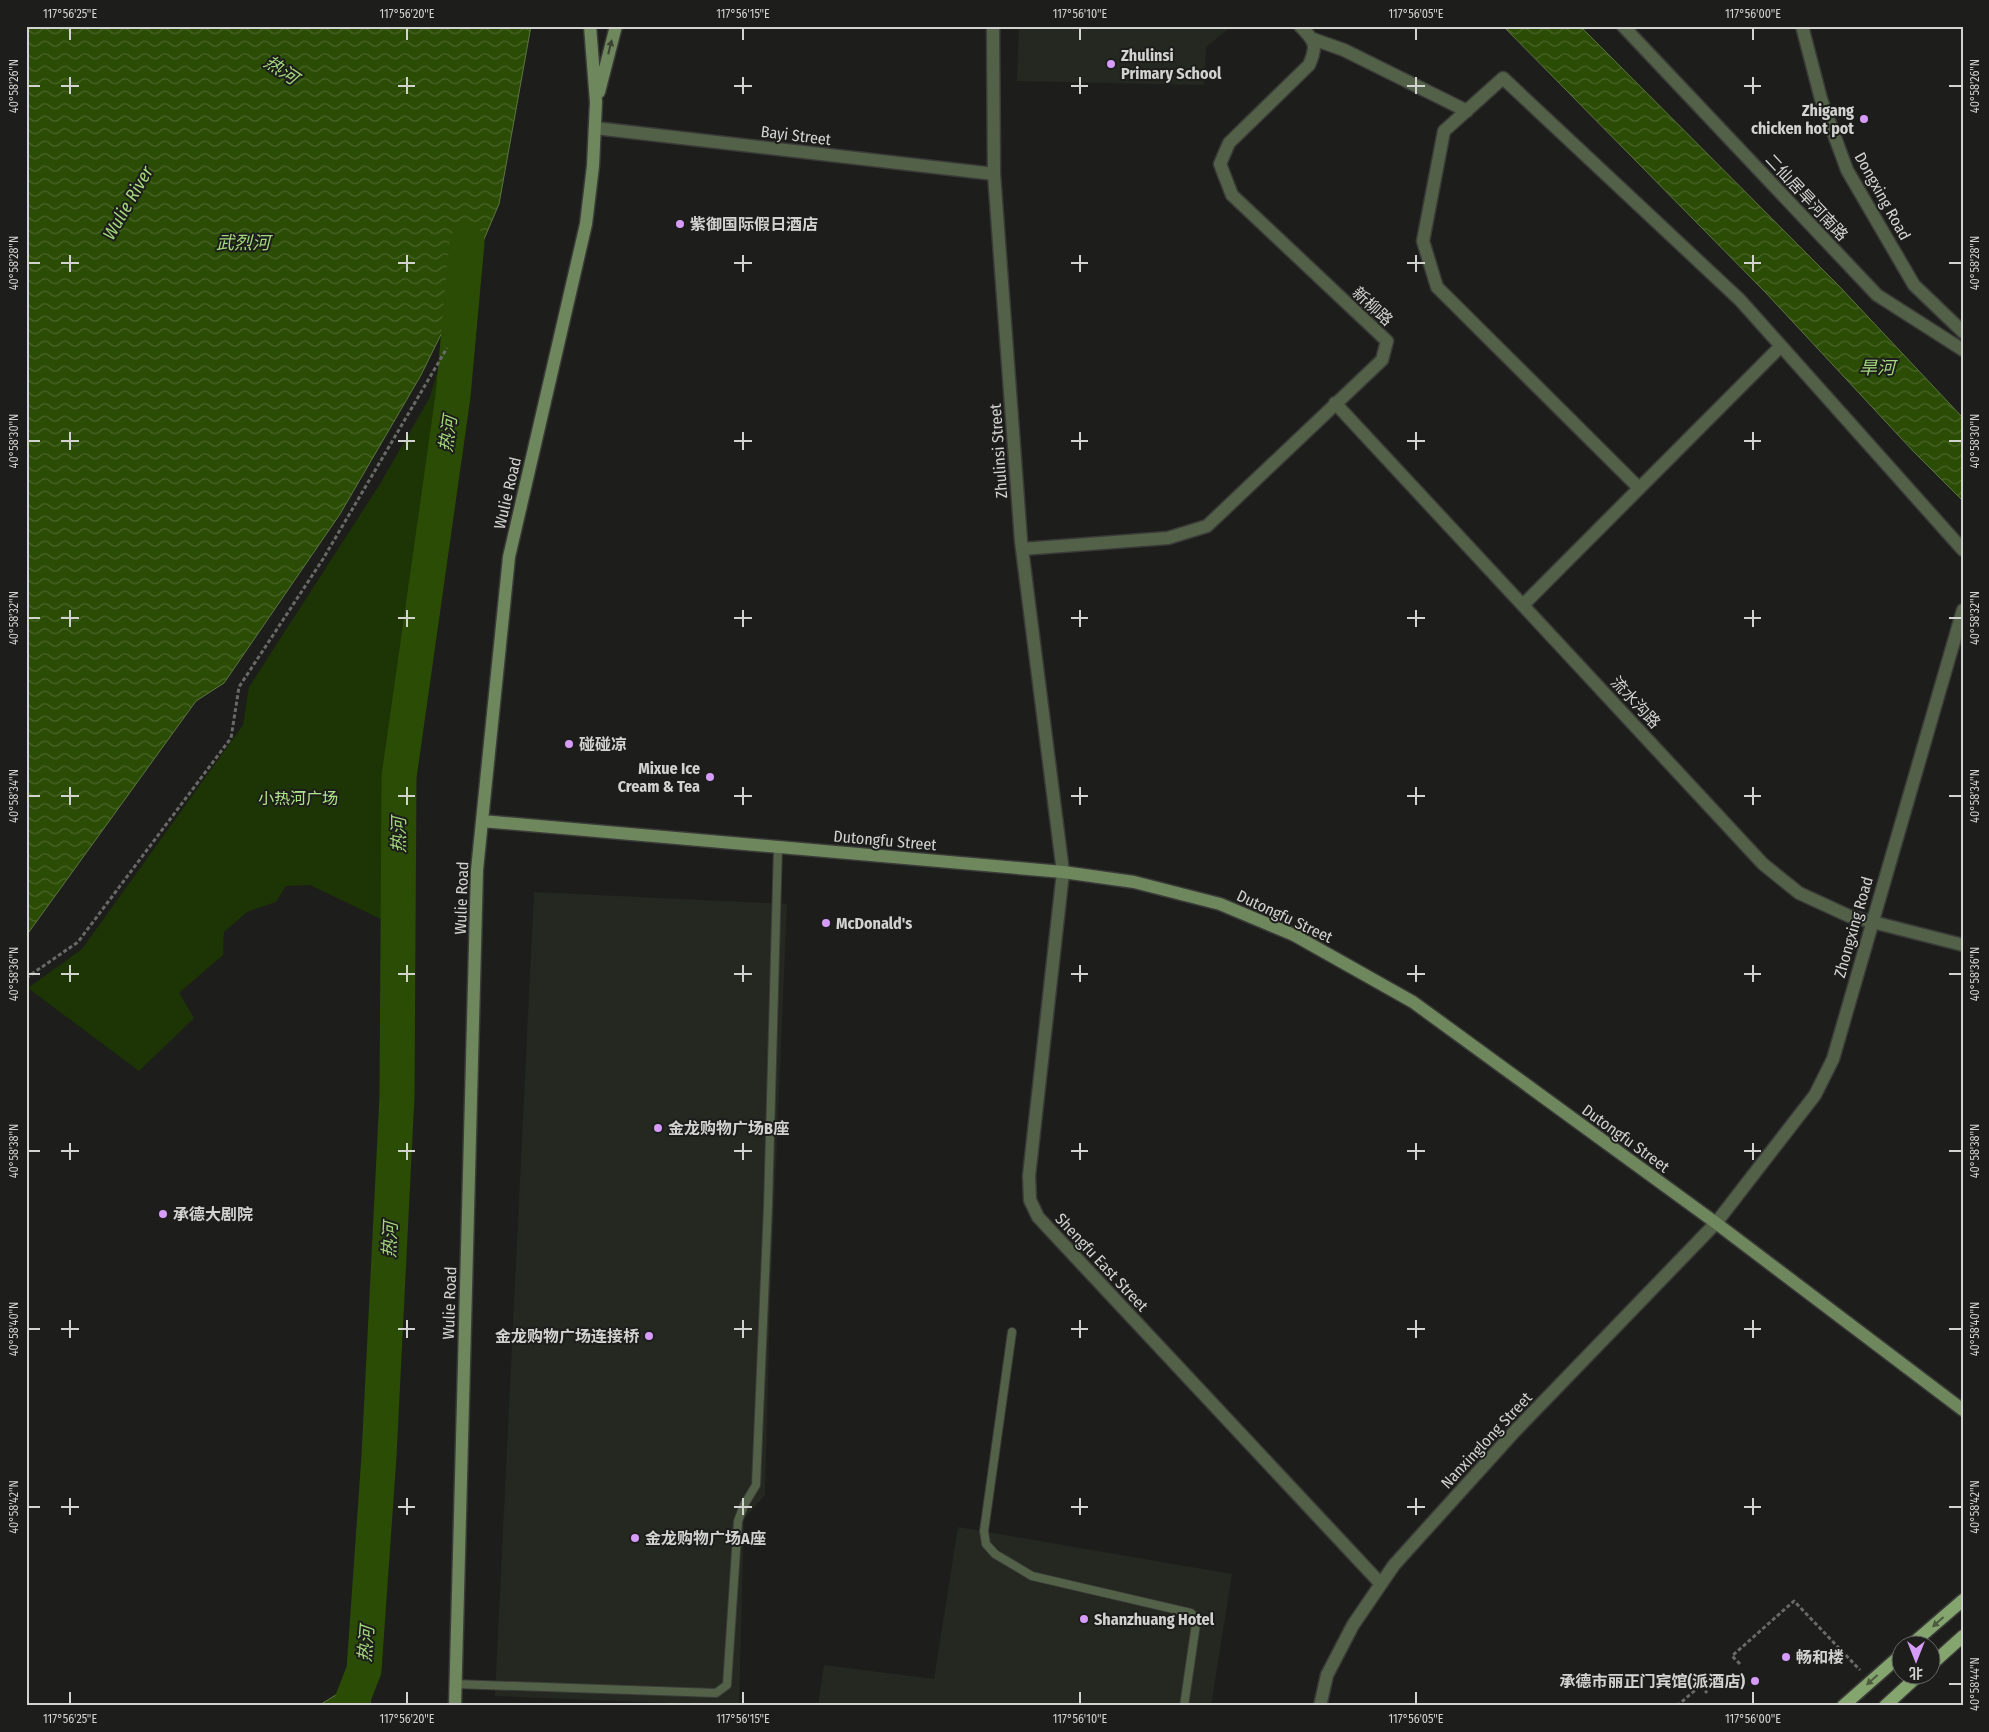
<svg xmlns="http://www.w3.org/2000/svg" width="1989" height="1732" font-family="'Fira Sans Condensed','Noto Sans SC',sans-serif">
  <style>
    .built { fill: #242821 }
    .green { fill: #1d3405 }
    .water { fill: url(#water-waves); stroke: #5d7442 }
    .lines { fill: none; stroke-linecap: round; stroke-linejoin: round }
    .river { stroke: #2b4c05; stroke-width: 35 }
    .service-casing { stroke: #3a3b38; stroke-width: 10 }
    .minor-casing { stroke: #3a3b38; stroke-width: 15 }
    .tertiary-casing { stroke: #3a3b38; stroke-width: 15 }
    .secondary-casing { stroke: #3a3b38; stroke-width: 15 }
    .primary-casing { stroke: #3a3b38; stroke-width: 15 }
    .path { stroke: #696a67; stroke-width: 3; stroke-dasharray: 4 2.5; stroke-linecap: butt }
    .service { stroke: #526147; stroke-width: 8 }
    .minor { stroke: #526147; stroke-width: 12 }
    .tertiary { stroke: #526147; stroke-width: 12 }
    .secondary { stroke: #6f875d; stroke-width: 12 }
    .primary { stroke: #85a56e; stroke-width: 12 }
    .oneway { fill: #3a4332 }
    .oneway2 { fill: #4c5b40 }
    .ticks { fill: none; stroke: #d2d3d1; stroke-width: 2 }
    .poi-dot { fill: #d79bf9; stroke: #1d1e1b; stroke-width: 2 }
    .labels { text-anchor: middle; stroke-width: 4; stroke-linejoin: round; paint-order: stroke }
    .poi-label { font-size: 16px; font-weight: bold; fill: #d2d3d1; stroke: #1d1e1b; text-anchor: start }
    .street-label { font-size: 16px; fill: #d2d3d1; stroke: #1d1e1b }
    .park-label { font-size: 16px; fill: #afe388; stroke: #1d1e1b }
    .water-label { font-size: 18px; font-style: italic; fill: #a4d77c; stroke: #1d1e1b }
    .neatline { fill: none; stroke: #d2d3d1; stroke-width: 2 }
    .ticks-label { font-size: 12px; text-anchor: middle; fill: #d2d3d1 }
  </style>
  <defs>
    <pattern id="water-waves" width="16" height="10" patternUnits="userSpaceOnUse" patternTransform="scale(1.25)"><rect width="16" height="10" fill="#2b4c05"/><path d="M0 5q4-4 8 0t8 0" fill="none" stroke="#496528"/></pattern>
  </defs>
  <rect width="100%" height="100%" fill="#1d1e1b"/>
  <!-- built -->
  <path class="built" d="M1019,26h213l-26,21 -2,38 -187,-4z
    M534,892l253,12 -17,401 -5,190 -21,24 -5,187 -244,-10z
    M958,1527l274,47 -21,132h-393l6,-41 110,14z"/>
  <!-- green -->
  <path class="green" d="M458,300l-72,449 -5,170 -71,-34 -24,1 -10,16 -29,10 -23,20 -1,23 -44,38 15,25 -55,53 -111,-83 54,-39 161,-224 6,-38 131,-203 50,-87z"/>
  <!-- water -->
  <path class="water" d="M26,26h505l-32,178 -41,96 -37,75 -81,139 -116,169 -28,18 -170,235z
    M1503,26h77l259,260 124,132v83l-50,-50 -147,-158z
    M370,1682v24h-52l29,-18z"/>
  <g class="lines">
    <!-- river -->
    <path class="river" d="M350,1706l14,-36 15,-214 18,-360 2,-319 54,-381 14,-154"/>
    <!-- service casing -->
    <g class="service-casing">
      <path id="service" d="M1012,1332l-28,199 2,13 9,10 37,22 159,37 5,5v6l-12,82
        M455,1684l261,9 11,-8 11,-164 6,-16 12,-20 12,-279 10,-359"/>
    </g>
    <!-- minor casing -->
    <g class="minor-casing">
      <path id="minor" d="M993,26l1,148 27,367 42,331 -34,304 1,24 8,17 343,367
        M1802,26l19,73 26,71 67,115 49,47
        M1313,39l31,11 123,61
        M595,128l399,46
        M1335,403l428,461 36,29 50,23 114,29
        M1639,488l-202,-201 -14,-46 21,-110 59,-53 237,222 223,250
        M1022,549l146,-11 39,-12 175,-166 5,-19 -155,-146 -12,-31 9,-21 80,-78c9,-20 6,-24 -9,-39
        M1523,605l258,-259
        M1320,1706l7,-31 26,-50 41,-60 121,-134 201,-208 99,-128 18,-36 130,-449"/>
    </g>
    <!-- tertiary casing -->
    <g class="tertiary-casing">
      <path id="tertiary" d="M1623,26l254,269 86,55"/>
    </g>
    <!-- secondary casing -->
    <g class="secondary-casing">
      <path id="secondary" d="M599,92l17,-66
        M482,821l581,51 71,10 86,22 74,31 119,67 303,221 247,187
        M455,1706l22,-836 32,-313 77,-333 7,-58 3,-64 -6,-76"/>
    </g>
    <!-- primary casing -->
    <g class="primary-casing">
      <path id="primary" d="M1912,1644l51,-44
        M1932,1664l31,-28
        M1843,1706l59,-52
        M1885,1706l35,-32"/>
    </g>
    <!-- path -->
    <path class="path" d="M26,978l52,-36 153,-204 8,-51 84,-128 124,-211
      M1740,1664l-8,-8 62,-55 66,69
      M1677,1706l24,-21 6,8"/>
    <!-- service -->
    <use href="#service" class="service"/>
    <!-- minor -->
    <use href="#minor" class="minor"/>
    <!-- tertiary -->
    <use href="#tertiary" class="tertiary"/>
    <!-- secondary -->
    <use href="#secondary" class="secondary"/>
    <!-- primary -->
    <use href="#primary" class="primary"/>
  </g>
  <!-- one-way arrows -->
  <defs><path id="oneway-solid" d="M-6-.8H1V-3.2L6.5 0L1 3.2V.8H-6Z" transform="scale(1.25)"/></defs>
  <use class="oneway" href="#oneway-solid" transform="translate(610 47) rotate(-76)"/>
  <g class="oneway2">
    <use href="#oneway-solid" transform="translate(1938 1622) rotate(138)"/>
    <use href="#oneway-solid" transform="translate(1872 1680) rotate(138)"/>
  </g>
  <!-- ticks -->
  <path class="ticks" d="M70,28v12M407,28v12M743,28v12M1080,28v12M1416,28v12M1753,28v12M70,77v17M407,77v17M743,77v17M1080,77v17M1416,77v17M1753,77v17M28,86h12M61,86h18M398,86h17M734,86h18M1071,86h17M1407,86h18M1744,86h17M1949,86h13M70,255v17M407,255v17M743,255v17M1080,255v17M1416,255v17M1753,255v17M28,263h12M61,263h18M398,263h17M734,263h18M1071,263h17M1407,263h18M1744,263h17M1949,263h13M70,432v18M407,432v18M743,432v18M1080,432v18M1416,432v18M1753,432v18M28,441h12M61,441h18M398,441h17M734,441h18M1071,441h17M1407,441h18M1744,441h17M1949,441h13M70,610v17M407,610v17M743,610v17M1080,610v17M1416,610v17M1753,610v17M28,618h12M61,618h18M398,618h17M734,618h18M1071,618h17M1407,618h18M1744,618h17M1949,618h13M70,787v18M407,787v18M743,787v18M1080,787v18M1416,787v18M1753,787v18M28,796h12M61,796h18M398,796h17M734,796h18M1071,796h17M1407,796h18M1744,796h17M1949,796h13M70,965v17M407,965v17M743,965v17M1080,965v17M1416,965v17M1753,965v17M28,974h12M61,974h18M398,974h17M734,974h18M1071,974h17M1407,974h18M1744,974h17M1949,974h13M70,1143v17M407,1143v17M743,1143v17M1080,1143v17M1416,1143v17M1753,1143v17M28,1151h12M61,1151h18M398,1151h17M734,1151h18M1071,1151h17M1407,1151h18M1744,1151h17M1949,1151h13M70,1320v18M407,1320v18M743,1320v18M1080,1320v18M1416,1320v18M1753,1320v18M28,1329h12M61,1329h18M398,1329h17M734,1329h18M1071,1329h17M1407,1329h18M1744,1329h17M1949,1329h13M70,1498v17M407,1498v17M743,1498v17M1080,1498v17M1416,1498v17M1753,1498v17M28,1507h12M61,1507h18M398,1507h17M734,1507h18M1071,1507h17M1407,1507h18M1744,1507h17M1949,1507h13M1949,1684h13M70,1692v12M407,1692v12M743,1692v12M1080,1692v12M1416,1692v12M1753,1692v12"/>
  <!-- markers -->
  <g class="poi-dot">
    <circle cx="1111" cy="64" r="5"/>
    <circle cx="1864" cy="119" r="5"/>
    <circle cx="680" cy="224" r="5"/>
    <circle cx="569" cy="744" r="5"/>
    <circle cx="710" cy="777" r="5"/>
    <circle cx="826" cy="923" r="5"/>
    <circle cx="658" cy="1128" r="5"/>
    <circle cx="163" cy="1214" r="5"/>
    <circle cx="649" cy="1336" r="5"/>
    <circle cx="635" cy="1538" r="5"/>
    <circle cx="1084" cy="1619" r="5"/>
    <circle cx="1786" cy="1657" r="5"/>
    <circle cx="1755" cy="1681" r="5"/>
  </g>
  <g class="labels">
    <!-- poi labels -->
    <g class="poi-label">
      <text x="1121" y="61">Zhulinsi<tspan x="1121" dy="18">Primary School</tspan></text>
      <text x="1854" y="116" text-anchor="end">Zhigang<tspan x="1854" dy="18">chicken hot pot</tspan></text>
      <text x="690" y="230">紫御国际假日酒店</text>
      <text x="579" y="750">碰碰凉</text>
      <text x="700" y="774" text-anchor="end">Mixue Ice<tspan x="700" dy="18">Cream &amp; Tea</tspan></text>
      <text x="836" y="929">McDonald's</text>
      <text x="668" y="1134">金龙购物广场B座</text>
      <text x="173" y="1220">承德大剧院</text>
      <text x="639" y="1342" text-anchor="end">金龙购物广场连接桥</text>
      <text x="645" y="1544">金龙购物广场A座</text>
      <text x="1094" y="1625">Shanzhuang Hotel</text>
      <text x="1796" y="1663">畅和楼</text>
      <text x="1745" y="1687" text-anchor="end">承德市丽正门宾馆(派酒店)</text>
    </g>
    <!-- street labels -->
    <g class="street-label">
      <text transform="translate(796 135) rotate(7)" y="6">Bayi Street</text>
      <text transform="translate(1883 196) rotate(61)" y="6">Dongxing Road</text>
      <text transform="translate(1807 197) rotate(47)" y="6">二仙居旱河南路</text>
      <text transform="translate(1373 306) rotate(43)" y="6">新柳路</text>
      <text transform="translate(998 451) rotate(-94)" y="6">Zhulinsi Street</text>
      <text transform="translate(507 493) rotate(-77)" y="6">Wulie Road</text>
      <text transform="translate(1636 702) rotate(47)" y="6">流水沟路</text>
      <text transform="translate(885 840) rotate(5)" y="6">Dutongfu Street</text>
      <text transform="translate(461 898) rotate(-88)" y="6">Wulie Road</text>
      <text transform="translate(1285 916) rotate(25)" y="6">Dutongfu Street</text>
      <text transform="translate(1853 927) rotate(-74)" y="6">Zhongxing Road</text>
      <text transform="translate(1626 1138) rotate(36)" y="6">Dutongfu Street</text>
      <text transform="translate(1102 1262) rotate(47)" y="6">Shengfu East Street</text>
      <text transform="translate(449 1303) rotate(-88)" y="6">Wulie Road</text>
      <text transform="translate(1486 1440) rotate(-47)" y="6">Nanxinglong Street</text>
    </g>
    <!-- park labels -->
    <g class="park-label">
      <text x="298" y="804">小热河广场</text>
    </g>
    <!-- water labels -->
    <g class="water-label">
      <text transform="translate(281 70) rotate(34)" y="6">热河</text>
      <text transform="translate(128 203) rotate(-60)" y="6">Wulie River</text>
      <text x="243" y="249">武烈河</text>
      <text x="1877" y="374">旱河</text>
      <text transform="translate(448 434) rotate(-82)" y="6">热河</text>
      <text transform="translate(399 835) rotate(-90)" y="6">热河</text>
      <text transform="translate(390 1240) rotate(-87)" y="6">热河</text>
      <text transform="translate(366 1644) rotate(-85)" y="6">热河</text>
    </g>
  </g>
  <!-- border -->
  <rect width="1989" height="1732" fill="none" stroke="#1d1e1b" stroke-width="55"/>
  <!-- north arrow -->
  <g transform="translate(1916 1660) rotate(180)"><circle r="24" fill="#1d1e1b" stroke="#656664"/>
  <path d="M0-4L9 19L0 12L-9 19Z" fill="#d79bf9"/>
  <text y="-8" font-size="14" font-weight="bold" text-anchor="middle" fill="#d2d3d1">北</text>
  </g>
  <rect x="28" y="28" width="1934" height="1676" class="neatline"/>
  <g class="ticks-label">
    <text x="70" y="18">117°56'25"E</text>
    <text x="407" y="18">117°56'20"E</text>
    <text x="743" y="18">117°56'15"E</text>
    <text x="1080" y="18">117°56'10"E</text>
    <text x="1416" y="18">117°56'05"E</text>
    <text x="1753" y="18">117°56'00"E</text>
    <text transform="translate(1975 86) rotate(-90)" y="4">40°58'26"N</text>
    <text transform="translate(14 86) rotate(-90)" y="4">40°58'26"N</text>
    <text transform="translate(1975 263) rotate(-90)" y="4">40°58'28"N</text>
    <text transform="translate(14 263) rotate(-90)" y="4">40°58'28"N</text>
    <text transform="translate(1975 441) rotate(-90)" y="4">40°58'30"N</text>
    <text transform="translate(14 441) rotate(-90)" y="4">40°58'30"N</text>
    <text transform="translate(1975 618) rotate(-90)" y="4">40°58'32"N</text>
    <text transform="translate(14 618) rotate(-90)" y="4">40°58'32"N</text>
    <text transform="translate(1975 796) rotate(-90)" y="4">40°58'34"N</text>
    <text transform="translate(14 796) rotate(-90)" y="4">40°58'34"N</text>
    <text transform="translate(1975 974) rotate(-90)" y="4">40°58'36"N</text>
    <text transform="translate(14 974) rotate(-90)" y="4">40°58'36"N</text>
    <text transform="translate(1975 1151) rotate(-90)" y="4">40°58'38"N</text>
    <text transform="translate(14 1151) rotate(-90)" y="4">40°58'38"N</text>
    <text transform="translate(1975 1329) rotate(-90)" y="4">40°58'40"N</text>
    <text transform="translate(14 1329) rotate(-90)" y="4">40°58'40"N</text>
    <text transform="translate(1975 1507) rotate(-90)" y="4">40°58'42"N</text>
    <text transform="translate(14 1507) rotate(-90)" y="4">40°58'42"N</text>
    <text transform="translate(1975 1684) rotate(-90)" y="4">40°58'44"N</text>
    <text x="70" y="1723">117°56'25"E</text>
    <text x="407" y="1723">117°56'20"E</text>
    <text x="743" y="1723">117°56'15"E</text>
    <text x="1080" y="1723">117°56'10"E</text>
    <text x="1416" y="1723">117°56'05"E</text>
    <text x="1753" y="1723">117°56'00"E</text>
  </g>
</svg>
